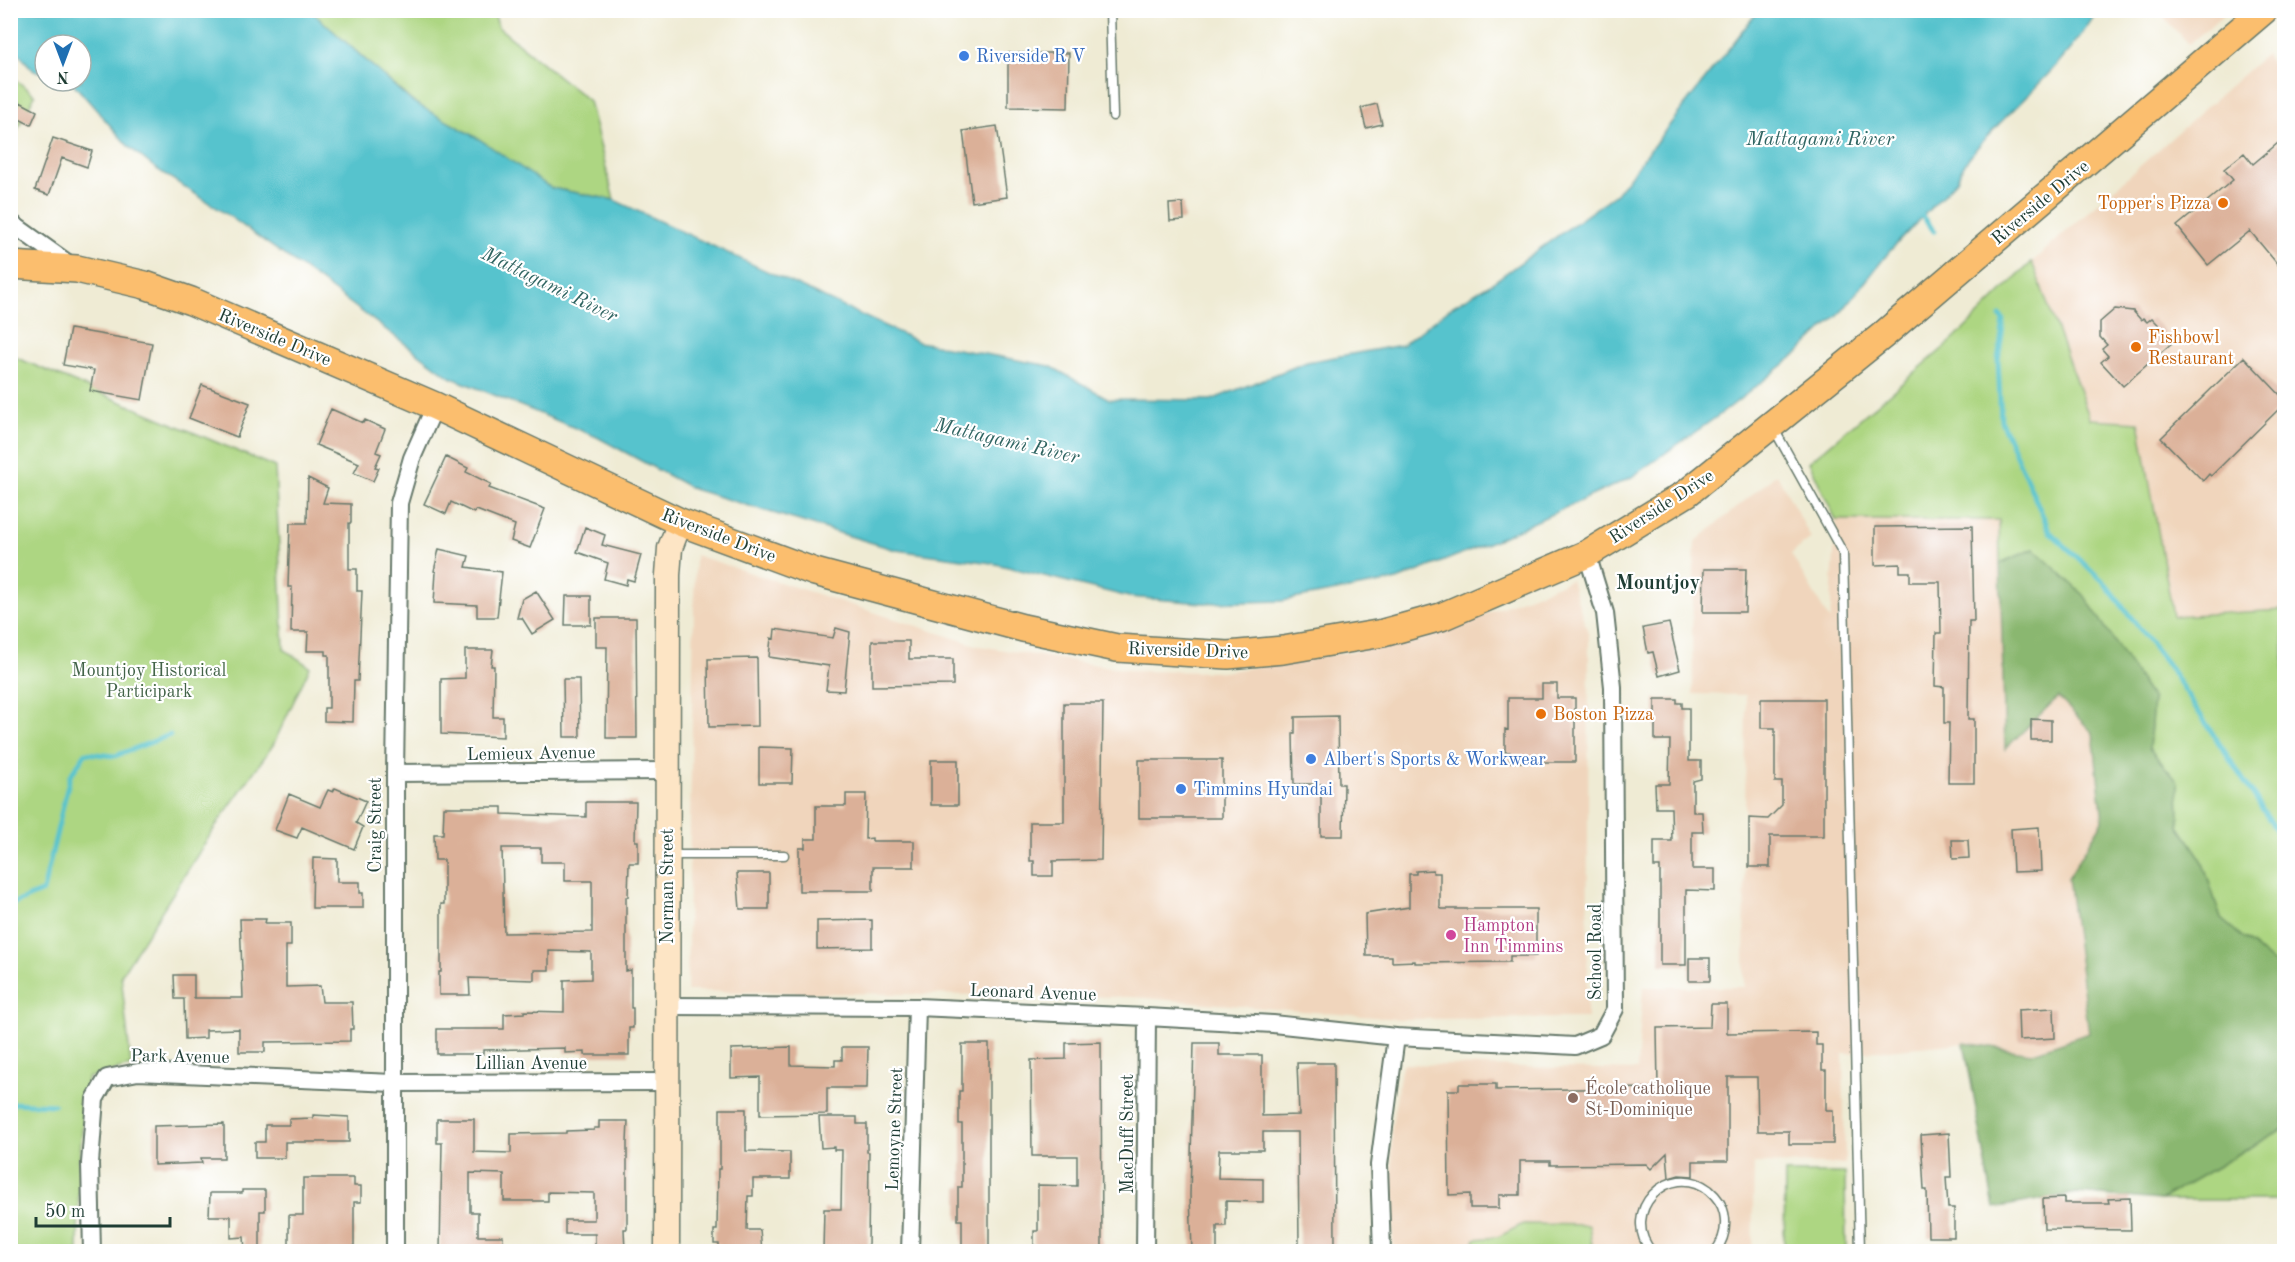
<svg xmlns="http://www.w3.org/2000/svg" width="2295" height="1262" font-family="'Old Standard TT',serif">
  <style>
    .built { fill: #f0d5bc }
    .green { fill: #add682; stroke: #668a5b; stroke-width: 1.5 }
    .forest { fill: #8ab770; stroke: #547a52; stroke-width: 1.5 }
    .water { fill: #56c3cd; stroke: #3a8080; stroke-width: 1.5 }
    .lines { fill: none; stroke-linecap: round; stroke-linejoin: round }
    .stream { stroke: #56c3cd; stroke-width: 5 }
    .building { fill: #dbb098; fill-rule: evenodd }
    .lane-casing { stroke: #687a6c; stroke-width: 11 }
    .street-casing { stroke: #687a6c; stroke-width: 20 }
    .secondary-casing { stroke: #687a6c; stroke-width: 27 }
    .primary-casing { stroke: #687a6c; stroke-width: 30 }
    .lane { stroke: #fff; stroke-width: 8 }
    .street { stroke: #fff; stroke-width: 16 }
    .secondary { stroke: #fde5c5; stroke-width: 24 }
    .primary { stroke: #fbbe6e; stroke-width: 27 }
    .shop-dot { fill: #3f7fe0; stroke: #fff; stroke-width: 2 }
    .food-dot { fill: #e8710a; stroke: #fff; stroke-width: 2 }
    .hotel-dot { fill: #d1479c; stroke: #fff; stroke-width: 2 }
    .education-dot { fill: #8d6e63; stroke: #fff; stroke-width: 2 }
    .labels { text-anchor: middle; stroke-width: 4.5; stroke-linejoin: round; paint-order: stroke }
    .shop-label { font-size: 18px; fill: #366cbe; stroke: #fff; text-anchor: start }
    .street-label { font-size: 18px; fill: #1f3d34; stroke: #fff }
    .food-label { font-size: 18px; fill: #c56008; stroke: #fff; text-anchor: start }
    .park-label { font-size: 18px; fill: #426348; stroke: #fff }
    .hotel-label { font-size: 18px; fill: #b23c85; stroke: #fff; text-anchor: start }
    .education-label { font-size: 18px; fill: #785e54; stroke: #fff; text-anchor: start }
    .water-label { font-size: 20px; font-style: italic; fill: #306562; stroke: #fff }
    .neighbourhood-label { font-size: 20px; font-weight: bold; fill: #1f3d34; stroke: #fff }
  </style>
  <rect width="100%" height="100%" fill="#fff"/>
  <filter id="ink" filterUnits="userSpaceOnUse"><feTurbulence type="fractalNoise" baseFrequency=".0167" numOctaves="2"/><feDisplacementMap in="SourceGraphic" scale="12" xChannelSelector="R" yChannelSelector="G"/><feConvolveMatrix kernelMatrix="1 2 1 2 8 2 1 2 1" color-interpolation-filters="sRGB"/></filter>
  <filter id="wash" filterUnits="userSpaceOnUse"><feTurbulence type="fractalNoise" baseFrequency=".008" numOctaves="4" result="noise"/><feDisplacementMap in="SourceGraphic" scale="24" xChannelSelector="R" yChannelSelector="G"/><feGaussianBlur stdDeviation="1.35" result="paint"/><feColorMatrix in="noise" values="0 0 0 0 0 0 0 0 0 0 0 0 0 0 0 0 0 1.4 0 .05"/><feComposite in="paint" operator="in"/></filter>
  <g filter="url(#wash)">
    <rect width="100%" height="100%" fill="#efebd4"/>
    <!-- built -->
    <path class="built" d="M2157,11h71l-39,33z
      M2266,54l18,29v527l-111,6 -83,-197 -58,-157z
      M1777,474l34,64 -20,16 39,67 6,-101h163l7,229 52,-52 35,36 10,88 -35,57 21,155 -58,20 -67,-10 -121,11 2,110 -91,-1 -2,88 -359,1 -1,-127 10,-61 235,6 6,-83h101l2,-292 -53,-1 -1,-64 3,-88z
      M695,555l284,91 156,25 89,1 193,-31 154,-61 18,56 -2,382 -188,1 -266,-22 -446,-6z"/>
    <!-- green -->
    <path class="green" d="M311,11h183l4,16 91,74 25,99 -63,-12 -139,-87z
      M11,76l24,19 -24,47z
      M2032,262l58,157 49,3 34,194 111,-6v362l-63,-53 -19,-59 -23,-34 -1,-44 -29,-33 4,-49 -119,-151 -34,14 -1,-43h-163l-27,-58 144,-122z
      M10,355l265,112 9,182 26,18 -37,78 -54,76 -98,154 10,91 -44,12 -8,85 -1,88h-67z
      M2284,1128v72h-124z
      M1785,1173h60l1,78h-62z
      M1523,1224l66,1 4,26h-121l3,-12 23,-2z"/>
    <!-- forest -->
    <path class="forest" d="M2034,549l50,46 69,105 -4,48 29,34 1,44 23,34 19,59 63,53v156l-124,72 -83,-7 -83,15 -30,-165 67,10 58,-20 -21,-155 35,-57 -10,-88 -35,-36 -53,52 -5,-186z"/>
    <!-- water -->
    <path class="water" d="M11,10l300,1 100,90 68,38 72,49 63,12 305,142 131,24 59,33 102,1 96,-38 95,-17 51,-39 39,-23 124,-89 142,-183h339c-22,39 -67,82 -99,114 -15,17 -34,33 -41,55l-68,72 -46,58 -46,44 -72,57 -95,67 -137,63 -96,39 -115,21 -79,2 -74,-6 -137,-34 -96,-13 -203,-61 -96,-52 -147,-60 -131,-97 -94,-67 -70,-45 -26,-21 -58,-66h10v-36h-36v27l-11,-1 -23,-26z"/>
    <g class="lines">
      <!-- stream -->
      <path class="stream" d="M1918,211l16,20
        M2000,316l4,4 -6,40 3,61 49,111 53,49 64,83 117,178
        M10,905l33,-14 27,-115 16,-23 29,3 55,-21
        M10,1103l44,2"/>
    </g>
    <g id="blocks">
      <!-- building -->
      <path class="building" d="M1008,53h61l-1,55 -60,-1z
        M20,102l17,9 -6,14 -18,-9z
        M1377,104l5,20 -16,4 -5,-20z
        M997,126l10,71 -35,5 -9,-71z
        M53,138l39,13 -5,16 -25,-9 -13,37 -14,-5z
        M2284,138v134l-34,-41 -42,34 -31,-39 56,-46 -9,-11 20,-16 9,11z
        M1183,203l1,17 -14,1 -1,-17z
        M2115,309l18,2 8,9 2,-2 4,4 5,-4 22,23 -51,45 -22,-24 7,-6 -6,-7 5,-4 -7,-8v-15z
        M70,329l82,14 -10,57 -52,-9 4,-21 -31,-5z
        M2244,357l40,42v5l-73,72 -2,-2 -6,7 -42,-43z
        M202,385l48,18 -13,34 -48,-19z
        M331,409l32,14 2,-3 20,9 -9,23 5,2 -6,13 4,1 -6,13 -19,-8 5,-10 -43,-18z
        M446,457l22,11 -2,4 25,12 -2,4 56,21 -15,39 -19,-7 4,-16 -36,-14 -3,-1 -2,3 -23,-11 -5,12 -22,-10z
        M308,478l20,10 -5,15 28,1v19h-2v46h8v22h5l-4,90h-4l-1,41 -29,-1v-13h5v-53h-3v-4h-19l1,-19h-17l1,-45h-4l2,-64h17z
        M1972,526l2,95h-5l-1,98h6v64h-26l1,-60h-5v-36l-9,-1 1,-53h5l-1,-51h-30v-10h-10v-8l-25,1v-38z
        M585,527l20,8 -3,10 39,10 -7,26 -7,-2 -1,6 -22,-6 4,-16 -31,-11z
        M439,549l30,7 -3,11 36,5 -5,45h-20v-12l-43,-2 2,-31 -2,-1z
        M1704,569h42l-1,43h-42z
        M536,591l19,29 -23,14 -10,-16h-5l5,-19z
        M566,596h25v29h-26z
        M596,618h40l1,120h-31l1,-91h-11z
        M1669,623l11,47 -21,6 -6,-24 -5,1 -5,-25z
        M836,628l14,4 -6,59 -18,-1 3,-24 -60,-9 2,-19 3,1 1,-10 58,9z
        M872,641h37v18h44v26l-81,1z
        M465,650h28l-2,16h3l-1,51h10v20l-62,-3v-55l24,-1z
        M757,658l1,68 -49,1 -1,-68z
        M563,679h16l1,58h-16z
        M1542,684h15v14h18v64h-65v-10h-5v-23l3,1v-32h34z
        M1655,699h22v4h5v5h7v53h12v18l-8,2v31h9l1,20h-11v37h23v22l-29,-1v75h-26v-98h-6v-26h18l-1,-33h-15l-1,-24h14l1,-44h-15z
        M1761,699h63v137h-54v31h-21v-49l19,1 14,-14v-23h-7v-54h-14z
        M1064,703h39l-2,157 -48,1v15h-19v-15h-4v-39h34z
        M1338,716l1,68h5l-1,52h-22v-52h-27l-1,-51h2v-16z
        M2031,719l20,1v20h-20z
        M759,747l34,1 -1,35h-33z
        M931,760h27v45h-27z
        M1139,760h83v58h-83z
        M335,788l31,13 -10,22 7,4 -9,22 -52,-22 -5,11 -22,-8 14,-36 31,13 8,-17 5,2z
        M846,794h20l-1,45 7,-1v3h42v26h-41v24h-74v-43h6v-9h11v-33h30z
        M586,802h50l-1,39h3v22h-9l-1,34h-2v74l5,-1v38h2v20h-4v27h-44v-3l-20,1v-5l-82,2v4h-46v-25h67v-15l20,-1v-2l40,1v-32l27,-1v-27l-42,-1v19h-15v10l-65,-2 1,17h-31v-23h2v-68h3v-44h-9l-1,-26h9l1,-27h58v7l84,3zM502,848h39v14h24v19h27v51l-88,1z
        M2039,827l2,44 -28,1 -2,-43z
        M1952,840h16l1,18 -16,1z
        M313,858l24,1v23h23v11h3v15h-51z
        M1433,870v3h7v35l2,1h94v47h-26v6l-95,1v-2l-23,1v-6h-26l-1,-42 44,-7v-33h7v-3z
        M737,873h32v36h-29z
        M240,919h26l-1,4h26v23h-5v41l34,-1 2,16h30l1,27h-3v12l-85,1v10h-26v-23l-33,1v8l-21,1 -1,-40h-9l-1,-24h20v23h49z
        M872,920v28l-55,1v-28z
        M1689,958h21v23h-21z
        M1711,1004h16v29l89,-1v13h6v25h4v40h7v34h-44v-13h-31l-1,-54h-29v84h-35v15l-14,-1 -10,3 -2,-25 -16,16 -5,-5 -96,1v-4h-30v34h-21v13h-29v-14l-21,1 -1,-105h11v-6h37v6l162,-2 -1,-60 53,-1z
        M2054,1008l1,30 -36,2 -1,-30z
        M1101,1042l1,209h-68v-20h4v-46l39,1v-30h-45l-1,-96 35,-1v-16z
        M1194,1043h25v12h43v61l37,-1 -2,-52h37l1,186 -36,-1 -1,-116h-35v18h-44l-1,28 45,1v23l-37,-1v25h-9v25h-25l-2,-56z
        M962,1044h27v207h-27v-31h-4v-33h4v-63h-3v-33h3z
        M791,1047v18l44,1v-6h7v-13h26l-1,41h-40v26l-67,1v-38l-29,1v-29z
        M720,1109h26v42l44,1v27h-37v17h-5l-1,34h13l2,21h-43v-7h-5v-14h3l1,-61h2z
        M313,1115l36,2v25h-64v16h-30v-16h10v-17h24v-6l24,-1z
        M819,1117h38v7h10v28h2l-1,99h-45l1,-42h17l1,-59h-8v-3l-13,1z
        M437,1119h37v33l37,1v-19l55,-1v-2l28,-1v-2h5v-7h29l-1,22v86h-3l1,22h-30v-17h-30v-14h29v-27l-46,-1v9h-44v-27l-34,-1v39h8v24h25l1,15h-64l2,-108h-5z
        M224,1124v34h-23l1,5 -48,2v-39z
        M1949,1133l2,44h-5l2,31h6v29h-26l-1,-47h-3l-3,-55z
        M303,1178h51v8h7v16h-7v49h-65v-36h14z
        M242,1190h23v21h-5v40h-15l-1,-14 -13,1v-22h-22l1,-23h32z
        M2064,1198v5h45l-1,-4 22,-1 1,32 -87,-1 -1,-30z"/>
    </g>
  </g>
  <g filter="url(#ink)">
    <use href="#blocks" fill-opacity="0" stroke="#687a6c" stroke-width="1.5"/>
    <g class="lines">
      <!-- lane casing -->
      <g class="lane-casing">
        <path id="lane" d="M1110,10l3,106
          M2283,346l1,-1
          M1774,429l69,124 17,699
          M670,855h114
          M1652,1252c-34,-40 18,-93 57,-62 7,6 13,13 15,23 3,14 0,27 -9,39"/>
      </g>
      <!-- street casing -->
      <g class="street-casing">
        <path id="street" d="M10,222l63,45
          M395,773l272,-2
          M667,1006l250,1 230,10 126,7 123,13 179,9 26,-11 14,-26 -2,-322 -8,-74 -18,-59
          M92,1252l-2,-89 5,-64 12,-21 31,-6 256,11 274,-1
          M395,1252v-479l4,-270 13,-45 23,-52
          M910,1252l7,-245
          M1145,1252l2,-235
          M1382,1252l-3,-87 17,-128"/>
      </g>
      <!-- secondary casing -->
      <g class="secondary-casing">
        <path id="secondary" d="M667,1252l1,-677 2,-27 10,-26"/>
      </g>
      <!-- primary casing -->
      <g class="primary-casing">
        <path id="primary" d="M10,265l67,4 68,16 46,16 244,105 245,116 135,50 208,56 94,20 111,7 55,-5 100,-17 58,-16 146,-63 100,-61 195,-157 382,-326"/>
      </g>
      <!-- lane -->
      <use href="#lane" class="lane"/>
      <!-- street -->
      <use href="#street" class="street"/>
      <!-- secondary -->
      <use href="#secondary" class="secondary"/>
      <!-- primary -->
      <use href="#primary" class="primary"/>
    </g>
  </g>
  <!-- markers -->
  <g class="shop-dot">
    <circle cx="964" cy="56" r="6"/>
    <circle cx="1311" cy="759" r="6"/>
    <circle cx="1181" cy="789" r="6"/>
  </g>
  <g class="food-dot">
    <circle cx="2223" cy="203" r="6"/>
    <circle cx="2136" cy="347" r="6"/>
    <circle cx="1541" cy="714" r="6"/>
  </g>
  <circle class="hotel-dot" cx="1451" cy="935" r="6"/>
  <circle class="education-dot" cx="1573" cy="1098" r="6"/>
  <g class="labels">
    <!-- shop labels -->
    <g class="shop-label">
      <text x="976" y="62">Riverside R V</text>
      <text x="1323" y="765">Albert's Sports &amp; Workwear</text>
      <text x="1193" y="795">Timmins Hyundai</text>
    </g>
    <!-- street labels -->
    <g class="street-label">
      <text transform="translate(2040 202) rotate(-40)" y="6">Riverside Drive</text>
      <text transform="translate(275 337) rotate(23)" y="6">Riverside Drive</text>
      <text transform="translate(1661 506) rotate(-33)" y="6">Riverside Drive</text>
      <text transform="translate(719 535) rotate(21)" y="6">Riverside Drive</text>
      <text transform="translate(1188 650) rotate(2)" y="6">Riverside Drive</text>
      <text transform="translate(531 753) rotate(-1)" y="6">Lemieux Avenue</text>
      <text transform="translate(375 825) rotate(-90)" y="6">Craig Street</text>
      <text transform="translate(667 886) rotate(-90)" y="6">Norman Street</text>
      <text transform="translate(1595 952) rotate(-90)" y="6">School Road</text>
      <text transform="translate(1033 992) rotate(2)" y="6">Leonard Avenue</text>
      <text transform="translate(180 1056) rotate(1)" y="6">Park Avenue</text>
      <text x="531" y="1069">Lillian Avenue</text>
      <text transform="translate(894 1129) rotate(-88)" y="6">Lemoyne Street</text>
      <text transform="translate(1127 1134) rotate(-90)" y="6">MacDuff Street</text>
    </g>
    <!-- food labels -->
    <g class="food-label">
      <text x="2211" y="209" text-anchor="end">Topper's Pizza</text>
      <text x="2148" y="343">Fishbowl<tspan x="2148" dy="21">Restaurant</tspan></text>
      <text x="1553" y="720">Boston Pizza</text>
    </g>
    <!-- park labels -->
    <g class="park-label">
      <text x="149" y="676">Mountjoy Historical<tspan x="149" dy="21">Participark</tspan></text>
    </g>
    <!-- hotel labels -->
    <g class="hotel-label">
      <text x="1463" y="931">Hampton<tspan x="1463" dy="21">Inn Timmins</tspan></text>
    </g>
    <!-- education labels -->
    <g class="education-label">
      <text x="1585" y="1094">École catholique<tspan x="1585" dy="21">St-Dominique</tspan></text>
    </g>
    <!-- water labels -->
    <g class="water-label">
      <text x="1820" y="145">Mattagami River</text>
      <text transform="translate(550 284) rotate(26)" y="7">Mattagami River</text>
      <text transform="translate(1007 440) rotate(13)" y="7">Mattagami River</text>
    </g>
    <!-- neighbourhood labels -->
    <g class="neighbourhood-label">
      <text x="1658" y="589">Mountjoy</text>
    </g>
  </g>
  <!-- margin -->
  <rect width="2295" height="1262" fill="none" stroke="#fff" stroke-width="36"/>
  <!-- north arrow -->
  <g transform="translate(63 63) rotate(180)"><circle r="28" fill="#ffffff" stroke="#a5b1ae" stroke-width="1.5"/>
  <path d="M0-4.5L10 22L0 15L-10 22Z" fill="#1f6fb2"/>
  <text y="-9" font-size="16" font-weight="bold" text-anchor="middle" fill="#1f3d34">N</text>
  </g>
  <!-- scale -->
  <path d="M36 1217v9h134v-9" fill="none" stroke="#1f3d34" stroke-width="3"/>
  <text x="45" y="1217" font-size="18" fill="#1f3d34" stroke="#ffffff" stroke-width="4.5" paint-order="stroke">50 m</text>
</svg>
